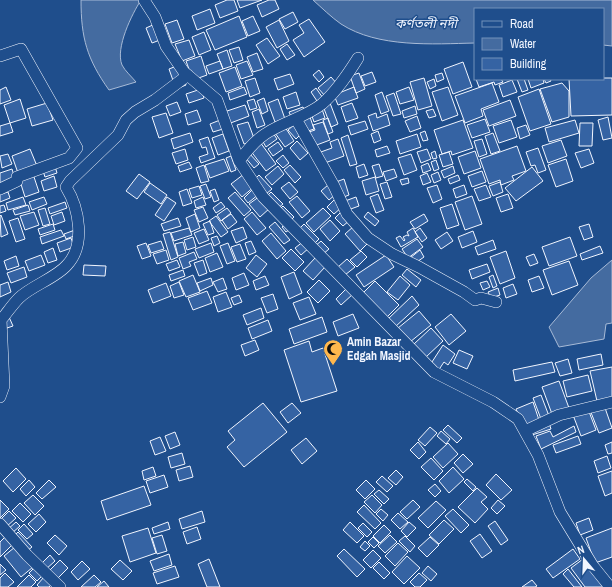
<svg xmlns="http://www.w3.org/2000/svg" width="612" height="587" font-family="'Archivo Narrow','Noto Sans Bengali',sans-serif">
  <style>
    .water { fill: #446ba0; stroke: #a8bbd7 }
    .building { fill: #3563a3; stroke: #f2f6ff }
    .lines { fill: none; stroke-linecap: round; stroke-linejoin: round }
    .minor-casing { stroke: #f2f6ff; stroke-width: 12 }
    .minor { stroke: #1f4e8c; stroke-width: 11 }
    .labels { text-anchor: middle; stroke-width: 3; stroke-linejoin: round; paint-order: stroke }
    .poi-label { font-size: 12px; font-weight: bold; fill: #f2f6ff; stroke: #1f4e8c; text-anchor: start }
    .water-label { font-size: 13px; font-style: italic; fill: #f2f6ff; stroke: #1f4e8c }
  </style>
  <rect width="100%" height="100%" fill="#1f4e8c"/>
  <!-- water -->
  <path class="water" d="M81,0h60c-9,14 -26,48 -19,65 3,6 10,12 14,17l-27,8c-22,-31 -28,-52 -28,-90z
    M313,0h299v46l-9,-1v-36h-128v34c-42,1 -97,5 -134,-19 -10,-7 -19,-16 -28,-24z
    M612,260v63l-6,1 -2,15 -45,8 -10,-20 42,-49z"/>
  <!-- building -->
  <path class="building" d="M227,0h7l4,11 -18,7 -5,-13z
    M237,0h25l-22,8z
    M269,0h6l4,9 -17,8 -5,-12z
    M210,9l5,14 -18,7 -5,-14z
    M293,12l5,10 -13,7 -6,-10z
    M239,16l8,21 -32,13 -9,-20z
    M253,16l7,15 -12,5 -6,-15z
    M309,19l16,23 -21,15 -11,-17 11,-7 -5,-8z
    M177,20l7,19 -12,4 -7,-19z
    M279,20l10,21 -12,7 -11,-21z
    M155,24l5,16 -8,3 -6,-15z
    M204,32l7,18 -12,5 -7,-18z
    M267,38l13,18 -12,8 -12,-19z
    M189,40l6,16 -13,5 -7,-17z
    M287,44l8,11 -8,5 -7,-11z
    M239,47l4,13 -9,3 -5,-13z
    M227,50l5,16 -9,3 -6,-15z
    M257,53l6,16 -10,3 -6,-15z
    M201,56l6,19 -14,5 -7,-19z
    M220,61l3,8 -14,5 -3,-8z
    M247,61l6,14 -12,4 -5,-14z
    M463,62l9,25 -19,7 -9,-25z
    M179,65l7,20 -10,4 -7,-20z
    M235,67l7,19 -16,6 -7,-19z
    M319,70l5,7 -5,5 -6,-7z
    M372,72l4,10 -11,4 -4,-10z
    M359,73l6,16 -9,4 -6,-17z
    M442,73l2,6 -7,3 -2,-7z
    M290,74l4,10 -16,6 -4,-11z
    M331,77l7,8 -13,11 -7,-8z
    M255,78l5,15 -10,4 -5,-16z
    M424,78l8,28 -14,4 -8,-28z
    M603,78h9v37l-41,1 -2,-37z
    M434,79l2,7 -6,3 -3,-7z
    M476,79h25l2,3 -8,3 -1,-3 -15,5z
    M517,79h7l4,11 -6,2z
    M528,79h15l1,4 -13,5z
    M544,79h6l1,2 -5,2z
    M512,80l5,12 -14,5 -4,-12z
    M492,83l7,19 -18,7 2,7 -18,7 -10,-27z
    M562,83l7,8v26l-17,5 -12,-33z
    M6,87l5,13 -11,4v-14z
    M244,87l3,7 -17,6 -2,-7z
    M354,87l4,11 -20,7 -4,-10z
    M409,87l5,13 -14,4 -4,-12z
    M448,87l10,28 -16,6 -10,-29z
    M316,88l9,13 -6,3 -8,-12z
    M201,89l3,9 -15,5 -3,-9z
    M539,89l12,35 -21,7 -12,-34z
    M296,92l4,13 -13,4 -4,-12z
    M382,92l7,19 -8,3 -6,-19z
    M394,93l7,21 -8,2 -7,-20z
    M264,98l4,13 -6,3 -5,-13z
    M20,99l6,19 -16,5 -6,-18z
    M254,99l3,9 -7,2 -3,-9z
    M278,99l7,20 -10,3 -7,-19z
    M510,100l6,16 -27,10 -6,-16z
    M177,102l4,10 -11,4 -4,-10z
    M47,103l6,17 -21,6 -5,-17z
    M330,103l8,21 -7,3 -8,-21z
    M352,103l6,15 -12,4 -5,-15z
    M245,105l4,11 -21,8 -4,-12z
    M415,106l2,8 -13,4 -2,-7z
    M303,107l2,5 -14,5 -2,-5z
    M259,109l6,16 -8,3 -5,-16z
    M322,109l3,9 -11,4 -3,-9z
    M433,109l3,7 -7,2 -3,-7z
    M197,110l4,11 -13,4 -3,-11z
    M166,113l7,20 -14,5 -7,-21z
    M376,113l1,5 10,-4 3,11 -17,6 -5,-15z
    M309,114l5,15 -9,3 -5,-14z
    M417,116l4,12 -11,4 -5,-11z
    M608,117l4,21 -9,2 -5,-20z
    M328,118l5,14 -5,2 -5,-14z
    M485,119l5,13 -18,6 -5,-13z
    M220,120l3,9 -10,3 -3,-8z
    M463,120l10,28 -21,7 -1,-4 -9,3 -8,-24z
    M511,120l6,17 -18,6 -6,-17z
    M575,120l4,13 -30,9 -4,-14z
    M365,121l3,8 -17,6 -3,-9z
    M248,122l7,19 -11,3 -7,-19z
    M323,122l7,18 -16,6 -5,-14 6,-2 -2,-5z
    M10,123l3,9 -13,4v-10z
    M580,123h13l-1,23h-13z
    M295,124l7,9 -6,6 -8,-9z
    M526,125l4,10 -10,4 -3,-11z
    M285,127l9,14 -9,6 -10,-14z
    M378,131l3,9 -7,3 -3,-9z
    M425,131l3,9 -5,1 -3,-8z
    M190,133l3,9 -19,7 -3,-10z
    M273,133l4,6 -11,8 -4,-7z
    M493,133l7,18 -9,3 -6,-18z
    M223,134l6,17 -11,4 -6,-17z
    M417,134l4,13 -21,7 -4,-13z
    M348,135l9,29 -7,2 -9,-28z
    M208,137l7,21 -14,5 -2,-6 9,-3 -2,-7 -4,1 -3,-8z
    M338,139l6,17 -22,8 -4,-11 14,-5 -2,-6z
    M482,139l5,15 -8,3 -5,-16z
    M561,140l6,16 -19,7 -6,-17z
    M297,141l11,12 -8,7 -10,-12z
    M260,142l16,22 -10,7 -16,-21z
    M278,142l5,7 -10,7 -5,-7z
    M387,146l3,7 -13,4 -2,-7z
    M517,146l9,25 -14,5 2,4 -13,5 -1,-5 -11,4 -9,-25z
    M538,148l8,22 -8,3 -3,-8 -4,1 -5,-14z
    M30,149l7,17 -19,7 -6,-17z
    M185,149l3,11 -12,4 -4,-11z
    M427,149l4,10 -10,4 -4,-11z
    M589,149l5,14 -13,5 -6,-15z
    M435,151l2,7 -4,1 -2,-6z
    M475,151l6,17 -17,6 -6,-17z
    M449,152l4,12 -10,3 -4,-12z
    M249,153l10,11 -5,4 -9,-11z
    M8,154l4,10 -10,4 -2,-12z
    M411,154l6,16 -13,5 -6,-17z
    M283,155l6,8 -6,5 -7,-7z
    M231,156l5,14 -5,2 -5,-14z
    M224,159l5,12 -19,7 -5,-13z
    M566,159l7,22 -17,6 -8,-22z
    M436,160l3,9 -5,2 -3,-9z
    M189,162l3,6 -12,4 -2,-6z
    M428,163l3,7 -8,3 -2,-7z
    M364,164l4,11 -9,3 -3,-11z
    M379,164l4,12 -7,2 -4,-12z
    M204,165l5,16 -8,2 -5,-15z
    M290,165l11,12 -6,6 -11,-13z
    M55,166l2,7 -12,4 -2,-6z
    M278,166l6,8 -12,11 -7,-8z
    M453,166l2,7 -11,5 -3,-7z
    M532,167l11,14 -27,20 -11,-13z
    M12,169l3,10 -15,5v-11z
    M394,169l3,8 -11,4 -3,-9z
    M482,171l4,11 -14,5 -4,-11z
    M438,172l3,8 -7,3 -3,-8z
    M427,173l4,9 -8,3 -3,-9z
    M33,174l6,18 -14,5 -6,-19z
    M139,174l11,8 -13,17 -11,-8z
    M244,174l11,12 -13,11 -11,-13z
    M259,175l13,14 -6,5 -12,-14z
    M458,175l2,5 -10,4 -2,-5z
    M54,176l3,11 -13,4 -3,-10z
    M375,177l4,14 -13,4 -4,-14z
    M408,178l1,5 -7,2 -2,-5z
    M344,179l5,16 -8,3 -5,-16z
    M289,182l9,10 -8,7 -9,-11z
    M387,182l5,15 -7,2 -5,-15z
    M500,182l3,10 -10,4 -4,-10z
    M150,183l17,12 -6,9 -17,-12z
    M206,184l5,13 -6,2 -5,-13z
    M328,185l8,9 -7,6 -8,-9z
    M437,185l5,14 -9,4 -6,-15z
    M464,185l3,9 -11,4 -3,-9z
    M486,185l5,12 -12,4 -5,-12z
    M199,186l3,9 -10,3 -3,-9z
    M254,188l5,6 -11,9 -4,-5z
    M187,189l5,14 -9,3 -4,-14z
    M215,189l4,11 -5,2 -4,-11z
    M8,192l2,6 -10,4v-8z
    M235,192l16,18 -7,6 -16,-18z
    M271,192l12,12 -6,5 -11,-12z
    M378,194l6,16 -8,3 -6,-16z
    M508,194l5,14 -12,4 -5,-14z
    M260,196l10,12 -10,9 -11,-13z
    M297,196l13,15 -8,7 -13,-16z
    M472,196l10,28 -17,6 -10,-28z
    M23,197l3,8 -18,5 -2,-7z
    M44,197l3,7 -15,6 -3,-8z
    M167,197l9,6 -12,18 -9,-6z
    M203,197l3,8 -10,3 -2,-7z
    M356,197l3,9 -11,4 -3,-9z
    M335,199l7,8 -8,7 -7,-7z
    M65,202l2,6 -17,6 -2,-6z
    M221,202l4,5 -9,6 -3,-5z
    M452,204l7,21 -12,4 -7,-21z
    M4,205l2,6 -6,2v-7z
    M28,205l2,6 -15,4 -2,-5z
    M283,206l11,11 -5,5 -10,-12z
    M203,207l5,11 -9,4 -5,-12z
    M45,208l5,16 -7,2 -5,-16z
    M227,208l4,5 -10,8 -4,-6z
    M323,208l8,8 -17,16 -8,-9z
    M342,211l8,9 -7,6 -8,-8z
    M34,212l5,13 -14,5 -5,-14z
    M62,212l3,9 -11,4 -3,-9z
    M252,212l14,16 -9,7 -13,-16z
    M368,212l11,9 -4,5 -11,-9z
    M195,214l5,14 -9,4 -5,-14z
    M231,214l6,8 -9,7 -6,-9z
    M424,214l4,7 -13,8 -5,-7z
    M1,215l7,19 -7,3 -1,-21z
    M216,216l12,16 -7,5 -12,-16z
    M18,218l7,21 -9,3 -7,-21z
    M178,218l3,8 -17,5 -3,-7z
    M330,220l10,11 -10,10 -10,-12z
    M210,221l4,12 -6,2 -5,-11z
    M275,222l15,18 -6,4 -15,-17z
    M287,223l5,5 -6,4 -4,-5z
    M53,224l2,6 -15,5 -2,-6z
    M304,224l15,15 -7,7 -14,-16z
    M589,224l4,13 -9,3 -5,-13z
    M354,226l15,16 -9,9 -15,-17z
    M243,227l4,11 -11,5 -5,-12z
    M189,228l3,7 -18,6 -3,-8z
    M413,228l5,9 -17,10 -5,-9 4,-2 4,5 1,-1 -2,-3 4,-2 2,1 -2,-4z
    M420,228l7,10 -5,4 -7,-10z
    M204,229l5,11 -10,4 -5,-11z
    M61,230l3,6 -22,8 -2,-7z
    M75,230l2,5 -11,4 -2,-5z
    M473,231l4,11 -15,6 -4,-11z
    M170,232l8,25 -7,3 -8,-26z
    M447,232l6,9 -12,8 -6,-9z
    M271,233l15,18 -9,8 -15,-18z
    M217,236l3,7 -6,3 -3,-8z
    M193,237l3,10 -9,3 -3,-10z
    M570,237l7,19 -28,10 -7,-19z
    M71,238l3,9 -14,5 -3,-9z
    M417,239l6,8 -15,11 -6,-9z
    M493,240l3,9 -18,6 -3,-8z
    M161,241l3,8 -13,4 -3,-8z
    M251,241l5,11 -7,3 -4,-12z
    M304,241l6,6 -9,8 -6,-7z
    M321,241l8,8 -7,6 -8,-8z
    M183,242l3,11 -8,3 -3,-12z
    M146,243l5,13 -9,3 -5,-13z
    M211,243l3,9 -15,6 -4,-9z
    M228,243l7,18 -8,3 -7,-18z
    M240,244l6,15 -9,3 -6,-15z
    M600,246l3,7 -21,7 -2,-6z
    M53,248l4,12 -9,3 -4,-11z
    M291,249l13,13 -9,9 -13,-13z
    M166,250l3,10 -12,4 -4,-10z
    M420,250l4,7 -10,7 -4,-6z
    M361,251l6,6 -10,10 -7,-7z
    M506,251l9,27 -15,6 -10,-27z
    M194,252l3,7 -8,3 2,4 -8,3 -4,-11z
    M217,253l6,14 -13,5 -5,-14z
    M534,254l4,9 -8,3 -4,-9z
    M41,255l4,10 -16,6 -4,-10z
    M256,255l11,9 -10,13 -11,-9z
    M386,255l8,12 -30,20 -8,-12z
    M16,256l3,10 -12,4 -3,-9z
    M315,258l10,9 -12,13 -10,-9z
    M347,259l8,8 -10,8 -7,-8z
    M177,260l3,7 -11,4 -3,-7z
    M203,260l4,13 -8,3 -5,-13z
    M569,261l9,24 -26,10 -9,-25z
    M487,264l3,8 -18,7 -3,-9z
    M84,265l22,1 -1,10 -22,-1z
    M24,267l3,10 -16,6 -4,-10z
    M407,269l14,11 -5,7 -14,-12z
    M183,270l2,6 -14,5 -2,-6z
    M294,272l8,21 -13,6 -8,-22z
    M244,273l5,12 -13,5 -4,-12z
    M193,275l7,17 -14,5 -7,-16z
    M493,275l4,11 -4,2 -4,-11z
    M265,276l4,9 -13,5 -3,-9z
    M400,276l10,9 -12,15 -11,-8z
    M539,276l5,12 -12,4 -4,-12z
    M211,278l2,7 -13,6 -3,-8z
    M223,278l4,11 -9,3 -5,-10z
    M319,280l11,11 -12,12 -11,-11z
    M375,281l24,24 -12,12 -24,-24z
    M487,281l3,6 -7,3 -3,-7z
    M8,282l3,10 -11,5v-12z
    M179,282l5,13 -10,3 -4,-12z
    M166,283l5,13 -18,7 -5,-13z
    M513,284l4,10 -11,4 -3,-10z
    M347,288l6,6 -12,11 -5,-6z
    M498,288l2,7 -9,3 -3,-6z
    M207,291l5,12 -19,7 -5,-12z
    M226,292l6,15 -14,5 -5,-15z
    M273,294l5,15 -11,4 -6,-15z
    M239,295l3,7 -8,3 -3,-7z
    M412,296l7,9 -24,22 -7,-8z
    M309,297l7,17 -16,6 -7,-17z
    M261,308l3,10 -17,7 -4,-10z
    M419,311l12,14 -21,17 -12,-14z
    M353,314l6,14 -21,8 -5,-14z
    M451,314l15,17 -17,14 -14,-18z
    M9,317l4,9 -12,4z
    M322,317l5,15 -33,12 -5,-15z
    M268,320l4,11 -20,8 -4,-11z
    M431,328l12,13 -17,16 -12,-13z
    M255,340l4,10 -14,6 -4,-11z
    M309,341l3,11 11,-4 14,43 -36,11 -17,-52z
    M443,345l12,9 -7,11 -4,-3 -6,9 -8,-6z
    M459,350l14,6 -6,13 -14,-6z
    M601,354l2,11 -24,5 -2,-11z
    M568,359l4,14 -12,3 -5,-13z
    M552,362l3,10 -40,9 -2,-11z
    M612,367v31l-15,3 -7,-30z
    M588,375l4,16 -25,6 -4,-16z
    M559,381l10,27 -17,6 -10,-27z
    M541,395l8,21 -8,3 -8,-21z
    M533,402l6,18 -16,6 -7,-17z
    M263,403l24,29 -43,35 -17,-20 8,-7 -7,-9z
    M292,403l9,10 -13,10 -8,-11z
    M604,405l8,23 -13,5 -9,-23z
    M588,409l8,21 -15,6 -8,-21z
    M549,423l2,6 -19,6 -2,-5z
    M448,425l14,13 -5,5 -14,-13z
    M574,426l2,6 -35,17 -5,-13 14,-5 3,6z
    M430,427l7,6 -12,13 -7,-6z
    M441,431l9,8 -4,5 -9,-8z
    M175,432l5,13 -10,4 -5,-13z
    M578,436l3,8 -25,9 -3,-8z
    M160,437l6,14 -11,4 -5,-14z
    M306,438l11,13 -15,13 -11,-14z
    M418,442l8,10 -7,7 -9,-9z
    M612,442v11l-4,1 -3,-9z
    M448,443l10,11 -15,14 -10,-11z
    M182,453l3,11 -14,4 -3,-11z
    M463,454l10,10 -10,9 -9,-10z
    M607,456l4,12 -13,5 -4,-12z
    M431,458l12,13 -9,9 -13,-13z
    M190,466l3,11 -14,4 -3,-11z
    M153,467l3,9 -12,4 -2,-9z
    M453,467l11,12 -15,14 -10,-12z
    M16,468l10,11 -13,13 -10,-11z
    M396,470l7,7 -7,8 -8,-7z
    M612,471v22l-7,3 -7,-20z
    M496,474l16,16 -11,10 -15,-15z
    M164,475l4,12 -18,6 -4,-12z
    M382,476l11,10 -6,6 -11,-10z
    M467,479l9,8 -3,4 -9,-9z
    M29,480l6,7 -9,9 -6,-7z
    M49,480l7,7 -14,12 -6,-6z
    M366,480l9,9 -10,10 -9,-9z
    M435,484l6,7 -6,6 -7,-7z
    M144,486l7,19 -44,15 -6,-19z
    M477,488l10,9 -6,5 7,7 -13,14 -17,-16z
    M379,490l10,9 -5,5 -10,-10z
    M33,495l11,11 -9,9 -11,-12z
    M372,495l10,10 -7,8 -11,-11z
    M0,500l9,9 -9,9z
    M413,500l7,7 -13,12 -7,-7z
    M498,500l7,6 -8,8 -6,-6z
    M436,501l10,9 -18,18 -10,-10z
    M20,503l11,11 -8,8 -11,-11z
    M364,505l17,18 -6,6 -18,-17z
    M381,509l7,6 -5,6 -7,-7z
    M453,509l16,16 -8,8 -16,-17z
    M9,511l7,7 -11,10 -5,-8z
    M202,511l3,11 -23,7 -3,-10z
    M398,513l10,9 -8,7 -9,-9z
    M39,514l7,8 -10,10 -8,-8z
    M589,518l4,12 -13,5 -4,-12z
    M444,520l10,9 -15,15 -10,-9z
    M495,521l13,19 -7,5 -13,-19z
    M16,522l4,4 -9,8 -4,-4z
    M168,522l2,7 -16,5 -2,-6z
    M350,522l14,14 -7,7 -14,-13z
    M409,522l7,6 -9,9 -6,-6z
    M363,523l9,9 -5,5 -9,-9z
    M24,524l9,10 -6,5 -9,-9z
    M384,525l7,7 -11,11 -7,-7z
    M197,527l4,12 -14,5 -4,-12z
    M148,528l8,25 -26,9 -8,-26z
    M612,528v29l-17,6 -9,-25z
    M18,532l14,15 -5,4 -14,-14z
    M480,534l12,17 -10,7 -12,-17z
    M55,535l12,11 -8,9 -12,-12z
    M162,535l5,16 -10,3 -5,-16z
    M390,535l7,7 -12,11 -7,-7z
    M6,536l7,8 -13,13v-15z
    M405,536l10,10 -5,6 -11,-11z
    M373,537l6,6 -5,5 -6,-6z
    M430,537l9,8 -12,12 -9,-9z
    M365,541l5,5 -5,5 -5,-4z
    M398,543l10,9 -13,14 -10,-10z
    M15,547l18,20 -12,10 -17,-21z
    M344,549l21,20 -8,8 -20,-21z
    M573,549l7,10 -27,19 -7,-9z
    M373,550l8,8 -10,10 -8,-8z
    M169,554l3,11 -18,6 -4,-10z
    M50,555l5,6 -10,9 -5,-5z
    M407,556l13,12 -16,16 -12,-12z
    M209,559l11,28h-13l-9,-23z
    M583,559l21,28h-19l-14,-19z
    M60,560l8,8 -12,12 -8,-8z
    M120,560l12,11 -9,9 -12,-11z
    M82,561l8,8 -12,11 -7,-8z
    M379,562l11,11 -6,6 -11,-11z
    M0,564l6,6 -6,5z
    M175,566l4,11 -22,7 -4,-11z
    M428,566l9,8 -6,7 -9,-8z
    M35,567l8,8 -6,6 -8,-8z
    M568,569l14,18h-8l-11,-13z
    M5,573l9,9 -6,5h-8v-9z
    M419,573l8,7 -7,7h-5l-5,-5z
    M29,575l7,7 -5,5h-14z
    M94,575l7,7 -6,5h-14z
    M44,577l8,7 -3,3h-10l-2,-2z
    M532,580l5,6 -2,1h-13z
    M104,581l5,6h-12z"/>
  <g class="lines">
    <!-- minor casing -->
    <g class="minor-casing">
      <path id="minor" d="M144,0l11,17 11,29 18,26 33,28 22,61 24,36 171,175 59,30 25,17 20,36 22,57 33,54 17,21
        M0,56l21,-7 56,99 -8,10 -52,19v4l-17,8
        M296,119l38,67 13,28 21,24 24,16 27,13 45,25 11,8 6,-2 15,4
        M239,161c9,-12 18,-23 31,-30 17,-10 37,-15 52,-27 15,-13 26,-30 36,-46
        M0,397l4,-11 -3,-66c6,-7 11,-15 18,-22 12,-12 37,-20 48,-33 19,-20 12,-57 -1,-78l4,-6 48,-46 8,-15 9,-8 20,-12 33,-25
        M525,431l34,-16 53,-13
        M0,524l27,31 33,32"/>
    </g>
    <!-- minor -->
    <use href="#minor" class="minor"/>
  </g>
  <!-- icons -->
  <defs>
    <g id="mosque-pin" transform="scale(1)"><path d="M0 17L-7.5 6A9.5 9.5 0 1 1 7.5 6Z" fill="#ffb74d" stroke="#1f4e8c"/><path d="M3.5-4.9A6 6 0 1 0 3.5 4.9A5 5 0 1 1 3.5-4.9Z" fill="#111"/></g>
  </defs>
  <g fill-rule="evenodd">
    <use href="#mosque-pin" x="333" y="349"/>
  </g>
  <g class="labels">
    <!-- poi labels -->
    <g class="poi-label">
      <text x="347" y="346">Amin Bazar<tspan x="347" dy="14">Edgah Masjid</tspan></text>
    </g>
    <!-- water labels -->
    <g class="water-label">
      <text x="426" y="28">কর্ণতলী নদী</text>
    </g>
  </g>
  <!-- legend -->
  <rect x="474" y="8" width="130" height="72" fill="#1f4e8c" stroke="#7391ba"/>
  <rect x="482" y="21" width="20" height="6" fill="#1f4e8c" stroke="#7391ba"/>
  <text x="510" y="28" font-size="12" fill="#f2f6ff">Road</text>
  <rect x="482" y="38" width="20" height="12" fill="#446ba0" stroke="#7391ba"/>
  <text x="510" y="48" font-size="12" fill="#f2f6ff">Water</text>
  <rect x="482" y="58" width="20" height="12" fill="#3563a3" stroke="#7391ba"/>
  <text x="510" y="68" font-size="12" fill="#f2f6ff">Building</text>
  <!-- north arrow -->
  <g transform="translate(584 559) rotate(341)" stroke="#1f4e8c" stroke-width="3" paint-order="stroke">
  <path d="M0-3L7 15L0 10L-7 15Z" fill="#f2f6ff"/>
  <text y="-6" font-size="11" font-weight="bold" text-anchor="middle" fill="#f2f6ff">N</text>
  </g>
</svg>
